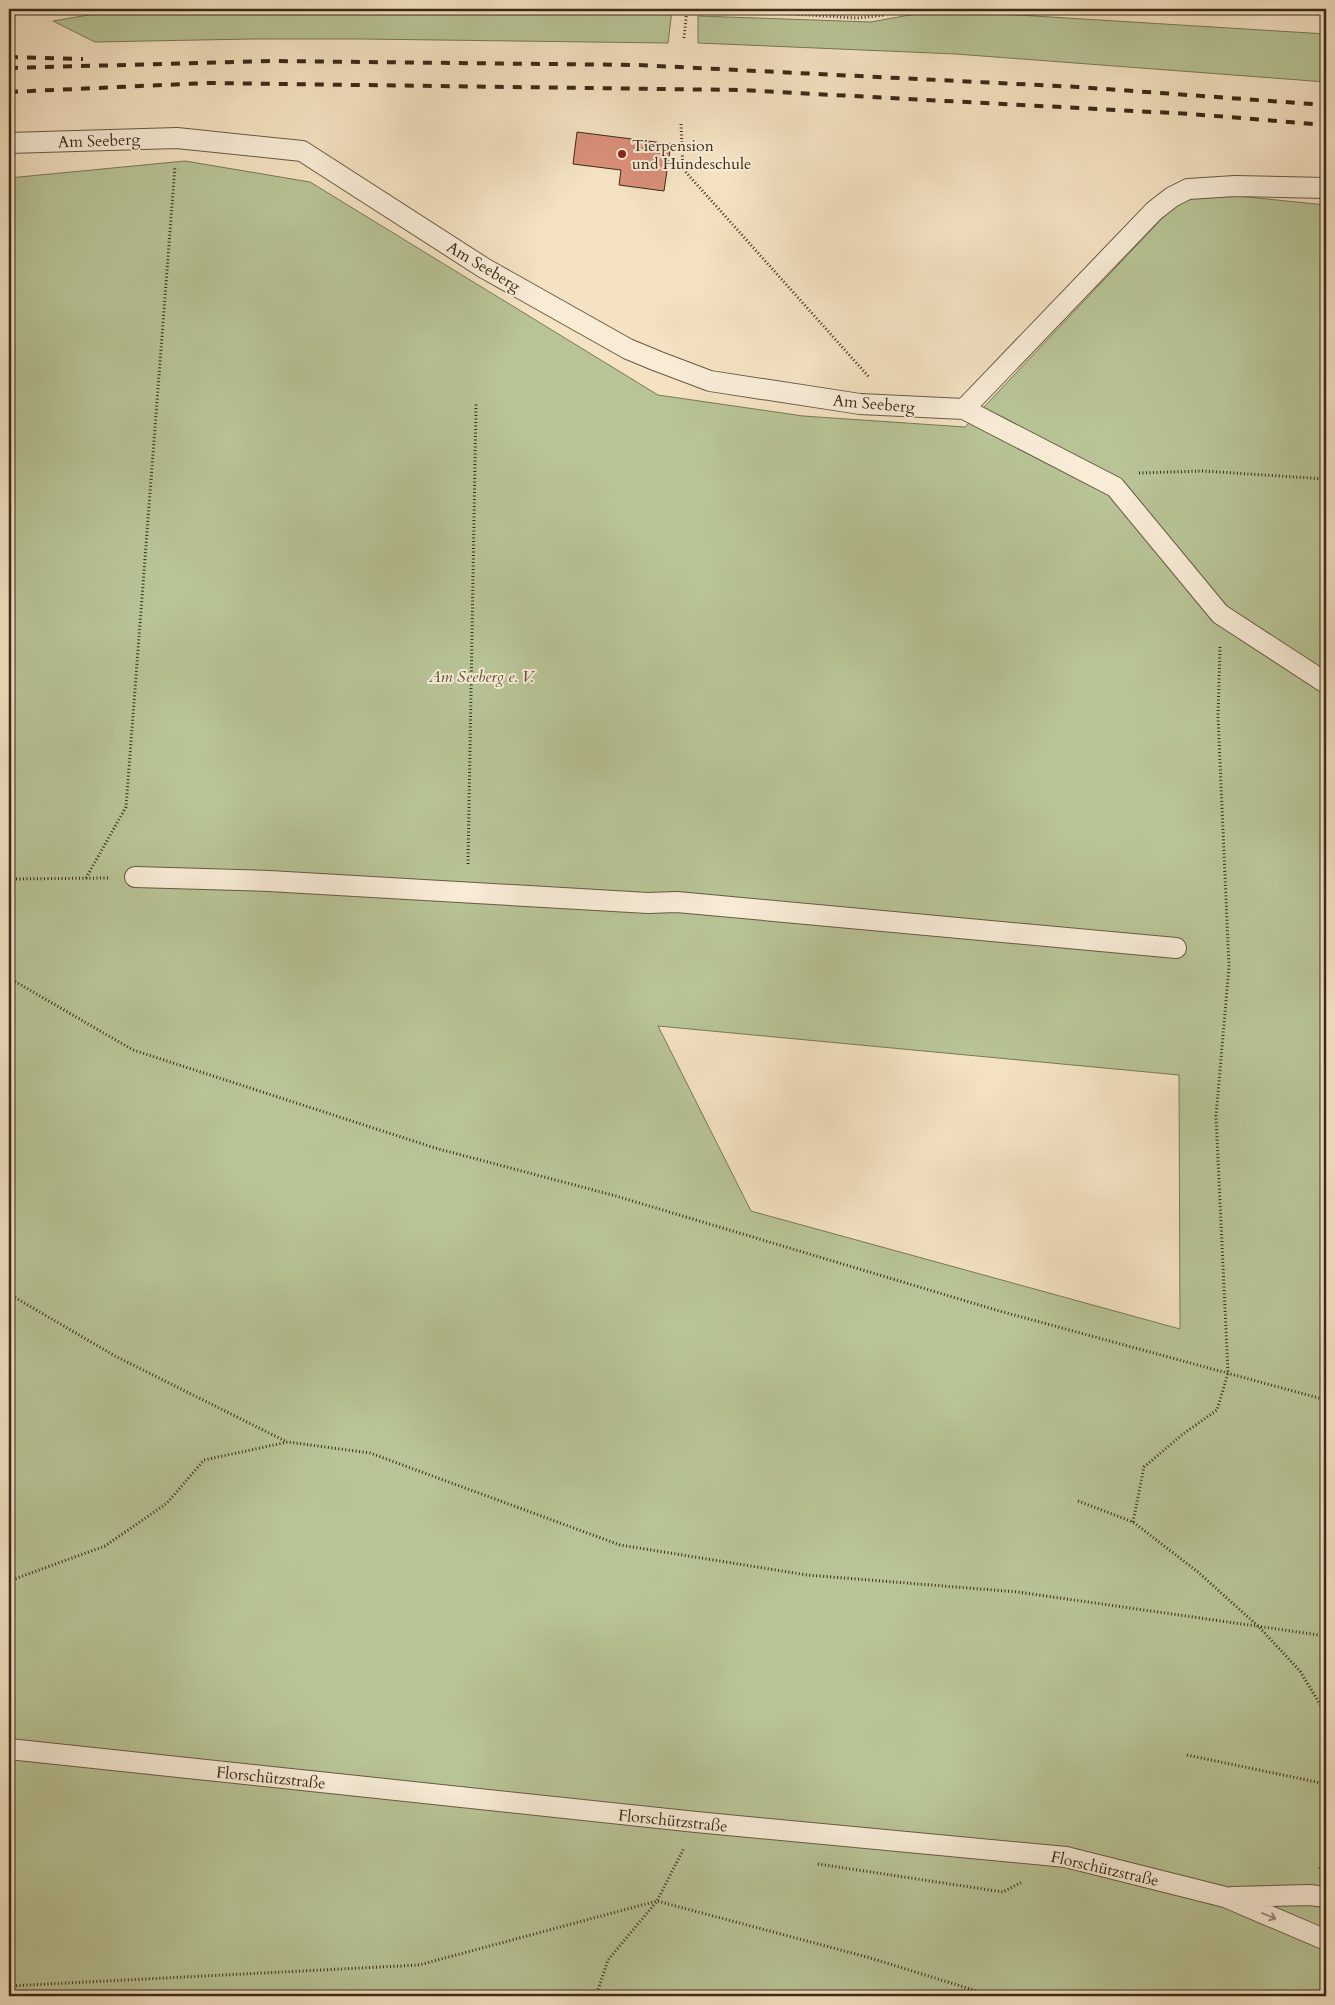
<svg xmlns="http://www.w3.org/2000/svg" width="1335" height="2005" font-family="Cardo,serif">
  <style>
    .green { fill: #b8c496; stroke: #797857; fill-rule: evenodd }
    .building { fill: #da8f79; stroke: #3a2b18 }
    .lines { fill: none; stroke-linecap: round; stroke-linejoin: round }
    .lane-casing { stroke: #685942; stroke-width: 22 }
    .path { stroke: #3a2b18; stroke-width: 3; stroke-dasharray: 1 2.5; stroke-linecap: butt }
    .lane { stroke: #f8ecd7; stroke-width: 20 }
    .rail { stroke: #3a2b18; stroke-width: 4; stroke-dasharray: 9 9; stroke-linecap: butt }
    .oneway { stroke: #998c78 }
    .poi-dot { fill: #8f2418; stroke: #f8ecd7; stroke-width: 2 }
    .labels { text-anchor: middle; stroke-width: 4; stroke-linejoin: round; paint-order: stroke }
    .street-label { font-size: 16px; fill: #3a2b18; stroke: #f8ecd7 }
    .poi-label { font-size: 16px; fill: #3a2b18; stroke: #f8ecd7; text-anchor: start }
    .park-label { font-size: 16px; font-style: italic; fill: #5a5138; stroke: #f8ecd7 }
  </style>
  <rect width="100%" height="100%" fill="#f4e2c2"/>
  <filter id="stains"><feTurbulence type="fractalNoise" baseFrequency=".004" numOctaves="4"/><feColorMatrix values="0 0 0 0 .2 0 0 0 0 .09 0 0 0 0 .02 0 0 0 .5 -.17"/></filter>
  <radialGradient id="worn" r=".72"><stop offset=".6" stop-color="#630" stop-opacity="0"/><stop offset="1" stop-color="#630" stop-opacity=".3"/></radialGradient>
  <!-- green -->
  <path class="green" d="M211,9l461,1 -4,33 -306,-4h-111l-156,3 -42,-21 47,-8z
    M937,10l389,24v48l-370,-28 -258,-11v-27l173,6z
    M185,161l125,21 348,213 145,21 162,11 223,-236 138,14v1791h-1317v-1818zM658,1026l521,49 1,254 -429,-118z"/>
  <!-- building -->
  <path class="building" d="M577,132l94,12 -7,47 -45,-6 2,-15 -48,-6z"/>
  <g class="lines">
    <!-- lane casing -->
    <g class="lane-casing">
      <path id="lane" d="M9,143l168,-5 125,13 182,117 144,81 29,12 53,20 150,23 104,5 151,78 105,127 106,69
        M964,409l190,-198 18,-14 16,-8 47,-3 91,2
        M135,877l134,4 379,22 29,-1 499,46
        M9,1749l687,73 370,35 159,40 101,43
        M1232,1897l77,-2 17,2"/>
    </g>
    <!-- path -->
    <path class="path" d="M711,9l146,9 28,-3
      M684,38l3,-29
      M681,124l2,45 186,208
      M1139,473l64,-2 123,8
      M468,864l8,-460
      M86,878l40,-71 49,-641
      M9,879l100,-1
      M9,978l124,72 302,98 181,48 380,114 330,90
      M9,1294l106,62 172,86
      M1078,1501l55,21 65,50 61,55 41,44 26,43
      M1133,1522l11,-55 39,-33 34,-24 11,-37 -12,-257 13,-149 -11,-251 2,-69
      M9,1581l96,-35 62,-43 37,-43 84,-18 82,11 250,92 187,30 211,17 308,44
      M1187,1755l139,29
      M818,1864l185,28 19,-10
      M1320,1869l6,-17
      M9,1986l410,-21 238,-64 210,56 126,39
      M596,1996l12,-36 49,-59 27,-53"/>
    <!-- lane -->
    <use href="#lane" class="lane"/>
    <!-- rail -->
    <path class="rail" d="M9,57l74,2
      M9,68l265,-7 364,4 440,22 248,18
      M9,92l198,-9 533,7 451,24 135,11"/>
  </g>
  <!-- one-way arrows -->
  <defs><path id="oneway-shaft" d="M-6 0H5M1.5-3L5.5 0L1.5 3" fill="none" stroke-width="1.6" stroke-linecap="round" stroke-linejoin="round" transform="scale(1.25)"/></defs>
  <use class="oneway" href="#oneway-shaft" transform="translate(1269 1916) rotate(23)"/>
  <!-- markers -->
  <circle class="poi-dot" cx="622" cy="154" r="5"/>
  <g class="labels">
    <!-- street labels -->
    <g class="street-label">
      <text transform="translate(99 140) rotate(-2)" y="6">Am Seeberg</text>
      <text transform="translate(484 266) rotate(31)" y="6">Am Seeberg</text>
      <text transform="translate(874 403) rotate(5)" y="6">Am Seeberg</text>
      <text transform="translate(271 1777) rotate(6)" y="6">Florschützstraße</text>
      <text transform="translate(673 1820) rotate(6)" y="6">Florschützstraße</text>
      <text transform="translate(1105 1868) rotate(13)" y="6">Florschützstraße</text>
    </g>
    <!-- poi labels -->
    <g class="poi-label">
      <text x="632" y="151">Tierpension<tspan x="632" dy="18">und Hundeschule</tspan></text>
    </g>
    <!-- park labels -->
    <g class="park-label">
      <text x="481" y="682">Am Seeberg e. V.</text>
    </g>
  </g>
  <!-- margin -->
  <rect width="1335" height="2005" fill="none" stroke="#f4e2c2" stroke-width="30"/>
  <rect x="10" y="10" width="1315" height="1985" fill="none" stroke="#3a2b18" stroke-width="2.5"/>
  <rect x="15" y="15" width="1305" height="1975" fill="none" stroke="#3a2b18"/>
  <rect width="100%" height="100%" filter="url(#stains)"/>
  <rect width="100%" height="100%" fill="url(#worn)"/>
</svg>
